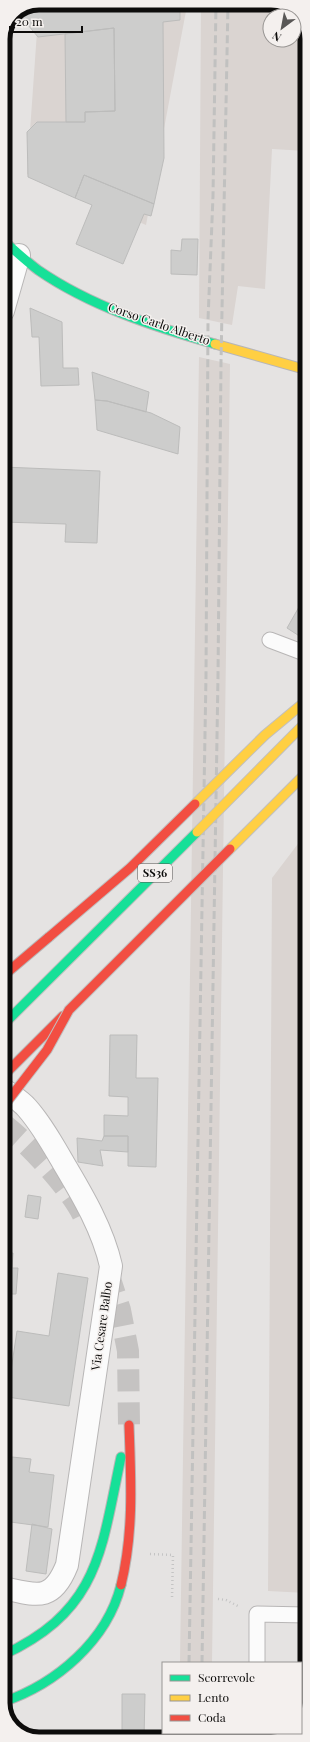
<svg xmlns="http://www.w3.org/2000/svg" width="310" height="1742" font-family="'Playfair Display',serif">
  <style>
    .built { fill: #dad4d1; fill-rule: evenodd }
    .building { fill: #cdcdcc; stroke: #bcbcbb }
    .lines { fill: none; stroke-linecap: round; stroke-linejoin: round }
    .highway-tunnel { stroke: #c5c3c2; stroke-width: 22; stroke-dasharray: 22 11; stroke-linecap: butt }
    .lane-casing { stroke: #b8b6b6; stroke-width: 17 }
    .street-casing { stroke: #b8b6b6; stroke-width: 24 }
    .fast-casing { stroke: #b8b6b6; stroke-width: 11 }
    .slow-casing { stroke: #b8b6b6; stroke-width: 11 }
    .jam-casing { stroke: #b8b6b6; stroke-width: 11 }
    .path { stroke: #c4c4c4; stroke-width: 2.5; stroke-dasharray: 1 3; stroke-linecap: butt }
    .lane { stroke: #fbfbfb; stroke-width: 15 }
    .street { stroke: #fbfbfb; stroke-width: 22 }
    .fast { stroke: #16e098; stroke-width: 9 }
    .slow { stroke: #ffcf43; stroke-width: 9 }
    .jam { stroke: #f24e42; stroke-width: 9 }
    .rail { stroke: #c1c1c0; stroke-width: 3; stroke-dasharray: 8 4; stroke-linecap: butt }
    .fast-bridge-casing { stroke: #c0bfbf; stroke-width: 11; stroke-linecap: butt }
    .slow-bridge-casing { stroke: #c0bfbf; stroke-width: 11; stroke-linecap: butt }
    .jam-bridge-casing { stroke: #c0bfbf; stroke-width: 11; stroke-linecap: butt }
    .fast-bridge { stroke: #16e098; stroke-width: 9 }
    .slow-bridge { stroke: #ffcf43; stroke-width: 9 }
    .jam-bridge { stroke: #f24e42; stroke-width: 9 }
    .labels { text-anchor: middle; stroke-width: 3; stroke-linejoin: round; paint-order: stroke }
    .shield { fill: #f4f0ee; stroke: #52504f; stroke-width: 1 }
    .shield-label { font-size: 11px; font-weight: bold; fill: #0d0c0b }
    .street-label { font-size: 12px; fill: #0d0c0b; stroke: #f4f0ee }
    .rim { fill: none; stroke: #0d0c0b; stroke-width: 5 }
  </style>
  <rect width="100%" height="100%" fill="#e5e3e2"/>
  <!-- built -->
  <path class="built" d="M39,3h147v8l-40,214 -119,-51z
    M201,3h74l21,10 11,21 -1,117 -34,-2 -7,140 -27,-3 -6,39 -33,-7zM270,16h24v24h-24z
    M199,357l31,7 -18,1299h-32z
    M307,832v761l-39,-2 4,-713z
    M179,1733h32v6h-32z"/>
  <!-- building -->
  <path class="building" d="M39,3h141v17l-17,2 1,136 -10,46 -70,-29 -9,23 -47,-21 -1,-45 10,-10h48v-10l30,-1 -1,-83 -76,9 -21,-25z
    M114,28l1,83 -30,1v10h-19l-1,-88z
    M84,175l70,29 -3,12 -7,-2 -21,50 -47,-20 16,-39 -17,-7z
    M306,175h1v62h-4l1,-27 -3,-1v-20h4z
    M182,239h16l-1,36 -26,-1v-24l10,1z
    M307,295v36l-5,-1z
    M30,308l32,14 1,46h15l1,17 -38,1 -2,-49h-7z
    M92,372l57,20 -3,20 -39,-11 -12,-1z
    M300,398l7,1v46l-6,-2z
    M95,400l12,1 44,12 29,14 -2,27 -81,-24z
    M3,467l97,4 -3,72 -32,-1 1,-18 -63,-2z
    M307,593v48l-20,-13z
    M110,1035h27l-1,43h22l-2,89 -28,-1v-30h-24v-21l24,1v-19l-19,-1z
    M307,1041v302h-5z
    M104,1136h24v16l-28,-2 3,16 -25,-4 -1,-24 25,3z
    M28,1195l13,2 -3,22 -13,-2z
    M3,1253h10l-1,15h6l-2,26h-13z
    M58,1273l30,5 -19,128 -62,-9 10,-66 32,5z
    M12,1457l19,2 -2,13 25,3 -6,52 -45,-6v-28h4z
    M32,1524l20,5 -6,45 -20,-3z
    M303,1630l4,1v72l-6,16v-46h2z
    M122,1694h23l-1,45h-22z"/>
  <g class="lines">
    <!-- highway-tunnel -->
    <path class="highway-tunnel" d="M3,1124c25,19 68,65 81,93
      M108,1273l12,37 8,41 1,74"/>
    <!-- lane casing -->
    <g class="lane-casing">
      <path id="lane" d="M270,640l37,14
        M257,1663v-49l50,1
        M256,1739v-6"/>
    </g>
    <!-- street casing -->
    <g class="street-casing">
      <path id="street" d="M3,311l16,-56
        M3,1089c8,6 18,12 24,19 15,17 26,37 37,56 19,32 39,66 47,102l-44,299c-15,38 -31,30 -64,23"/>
    </g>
    <!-- fast casing -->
    <g class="fast-casing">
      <path id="fast" d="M3,240c11,10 23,21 35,30 52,36 117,57 177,74
        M3,1655c97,-45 98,-105 118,-198
        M3,1702c53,-18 104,-61 118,-117"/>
    </g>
    <!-- slow casing -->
    <g class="slow-casing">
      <path id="slow" d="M215,344l92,26"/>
    </g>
    <!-- jam casing -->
    <g class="jam-casing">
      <path id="jam" d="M3,976l46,-39
        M3,1076l60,-60
        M121,1585c13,-53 10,-106 8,-160"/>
    </g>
    <!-- path -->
    <path class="path" d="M150,1554l23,1 -1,43
      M218,1599l8,1 14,7"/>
    <!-- lane -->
    <use href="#lane" class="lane"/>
    <!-- street -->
    <use href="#street" class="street"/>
    <!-- fast -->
    <use href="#fast" class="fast"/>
    <!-- slow -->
    <use href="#slow" class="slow"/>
    <!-- jam -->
    <use href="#jam" class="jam"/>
    <!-- rail -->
    <path class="rail" d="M189,1663l17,-987 2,-356 5,-124 3,-193
      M202,1663l16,-987 3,-314 7,-359
      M188,1739v-6
      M201,1739v-6"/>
    <!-- fast-bridge casing -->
    <g class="fast-bridge-casing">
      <path id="fast-bridge" d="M3,1025l194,-193"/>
    </g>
    <!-- slow-bridge casing -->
    <g class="slow-bridge-casing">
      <path id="slow-bridge" d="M195,804l70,-69 42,-35
        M197,832l110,-111
        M230,849l77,-77"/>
    </g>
    <!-- jam-bridge casing -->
    <g class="jam-bridge-casing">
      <path id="jam-bridge" d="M49,937l81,-69 65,-64
        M3,1107l44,-57 22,-40 161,-161"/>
    </g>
    <!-- fast-bridge -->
    <use href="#fast-bridge" class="fast-bridge"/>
    <!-- slow-bridge -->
    <use href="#slow-bridge" class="slow-bridge"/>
    <!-- jam-bridge -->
    <use href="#jam-bridge" class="jam-bridge"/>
  </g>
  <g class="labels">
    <!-- shield labels -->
    <rect class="shield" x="138" y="864" width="34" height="18" rx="3"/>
    <g class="shield-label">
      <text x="155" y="877">SS36</text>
    </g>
    <!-- street labels -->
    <g class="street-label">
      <text transform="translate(159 324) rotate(19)" y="4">Corso Carlo Alberto</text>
      <text transform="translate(102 1326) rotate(-82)" y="4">Via Cesare Balbo</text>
    </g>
  </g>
  <!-- crop -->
  <path d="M0 0H310V1742H0ZM39 10H271A29 29 0 0 1 300 39V1703A29 29 0 0 1 271 1732H39A29 29 0 0 1 10 1703V39A29 29 0 0 1 39 10Z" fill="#f4f0ee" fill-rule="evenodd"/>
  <path class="rim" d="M39 10H271A29 29 0 0 1 300 39V1703A29 29 0 0 1 271 1732H39A29 29 0 0 1 10 1703V39A29 29 0 0 1 39 10Z"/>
  <!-- legend -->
  <rect x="162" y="1662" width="140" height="72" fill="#f4f0ee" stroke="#989593"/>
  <rect x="170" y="1675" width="20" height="6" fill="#16e098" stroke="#989593"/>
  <text x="198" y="1682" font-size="12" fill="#0d0c0b">Scorrevole</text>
  <rect x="170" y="1695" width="20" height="6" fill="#ffcf43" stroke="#989593"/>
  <text x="198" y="1702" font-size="12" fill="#0d0c0b">Lento</text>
  <rect x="170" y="1715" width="20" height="6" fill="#f24e42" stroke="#989593"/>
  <text x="198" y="1722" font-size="12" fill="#0d0c0b">Coda</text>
  <!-- north arrow -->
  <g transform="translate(282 28) rotate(212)"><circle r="19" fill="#f4f0ee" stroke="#989593"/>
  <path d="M0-3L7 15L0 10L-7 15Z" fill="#595756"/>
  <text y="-6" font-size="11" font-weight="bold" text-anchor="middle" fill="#0d0c0b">N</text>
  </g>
  <!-- scale -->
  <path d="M10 26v6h72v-6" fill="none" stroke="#0d0c0b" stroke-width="2"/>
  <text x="16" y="26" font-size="12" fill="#0d0c0b" stroke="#f4f0ee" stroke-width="3" paint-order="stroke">20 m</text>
</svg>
